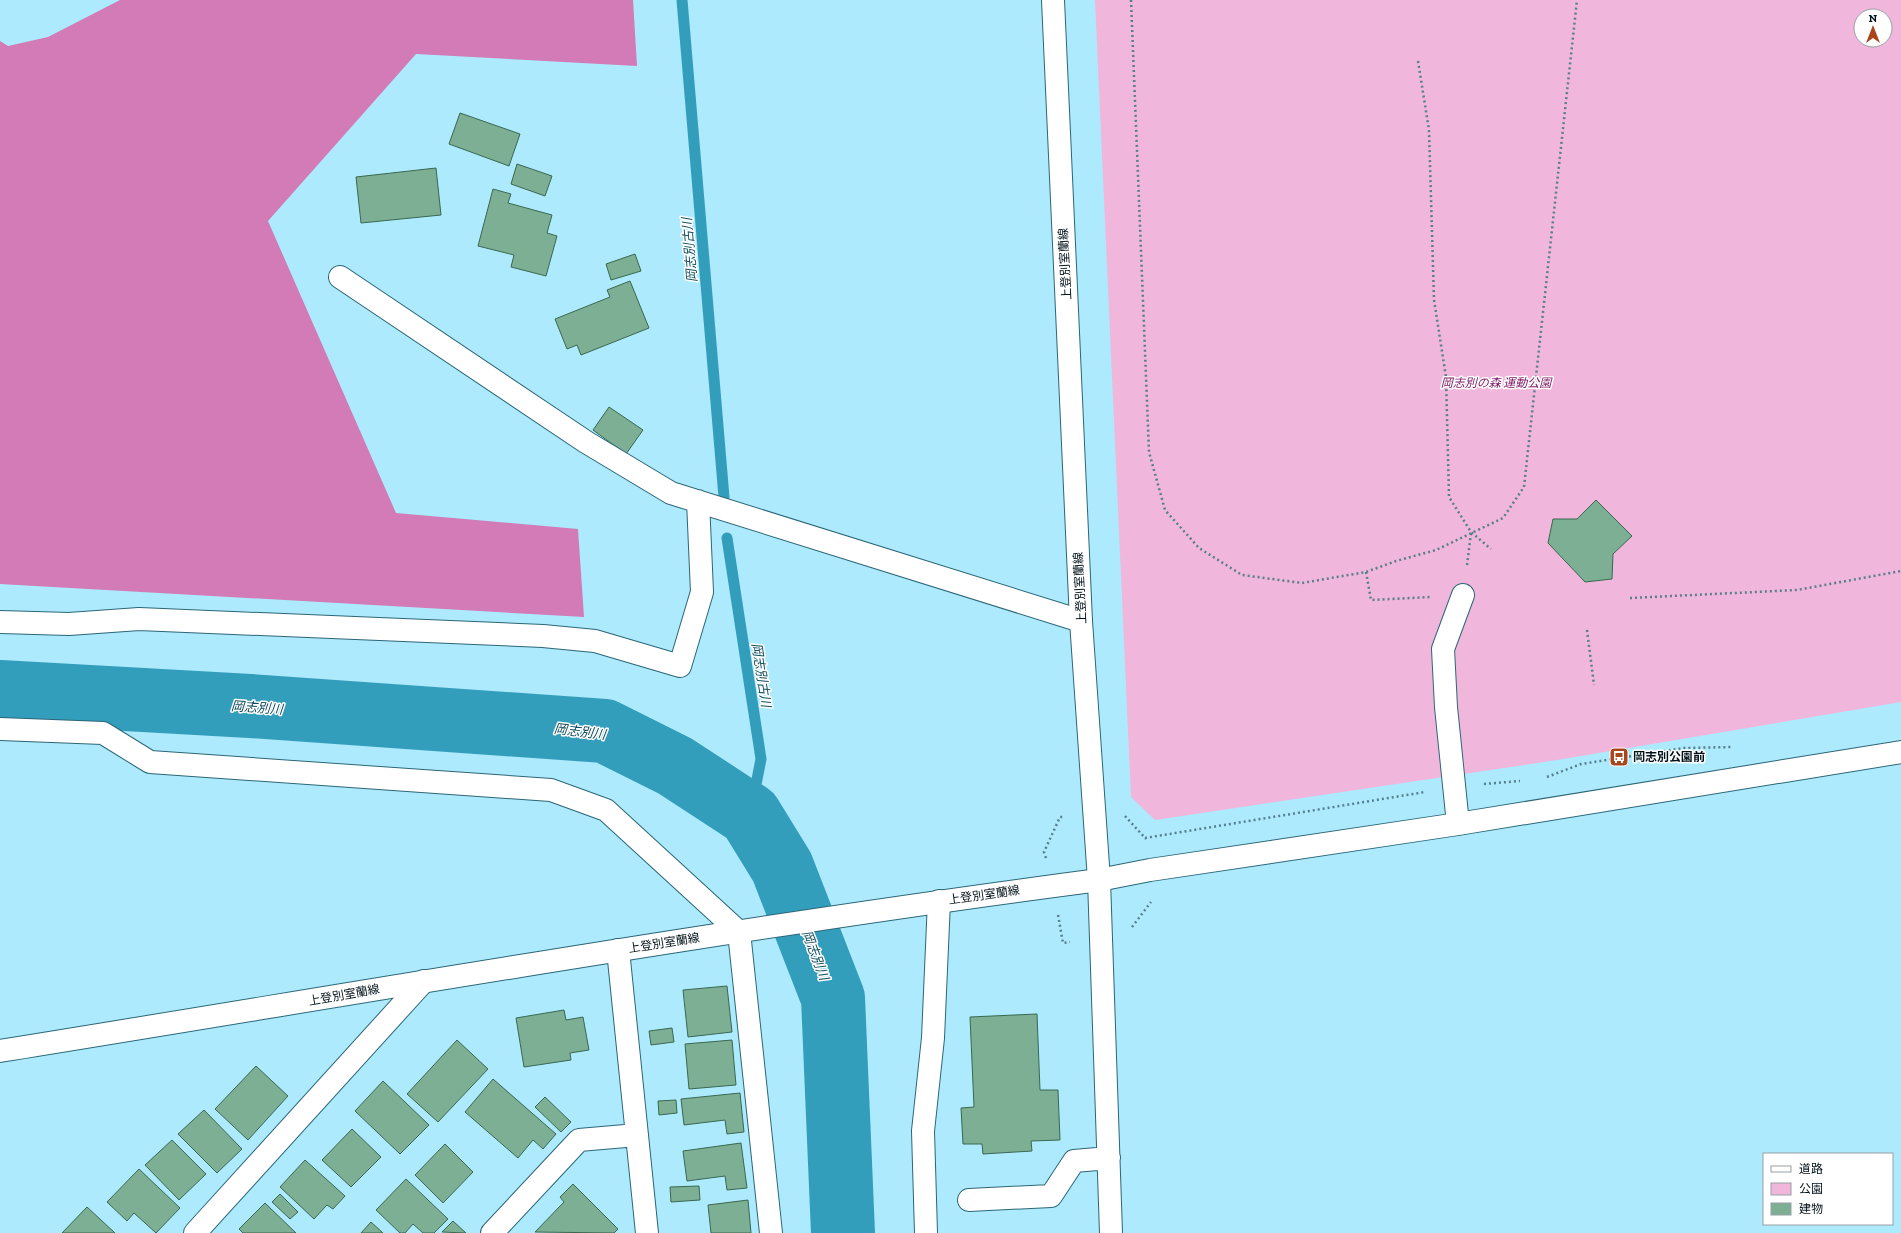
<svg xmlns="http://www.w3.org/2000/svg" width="1901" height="1233" font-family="'Zilla Slab','Noto Sans JP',serif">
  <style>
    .green { fill: #f1b6dc; fill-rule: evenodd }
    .forest { fill: #d27bb6 }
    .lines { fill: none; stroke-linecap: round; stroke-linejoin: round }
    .stream { stroke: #339ebc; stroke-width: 11 }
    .river { stroke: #339ebc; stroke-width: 64 }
    .building { fill: #7daf94; stroke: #396850 }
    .minor-casing { stroke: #2b6677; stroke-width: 24 }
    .major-casing { stroke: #2b6677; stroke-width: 24 }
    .path { stroke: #587f8c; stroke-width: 2.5; stroke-dasharray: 2 3; stroke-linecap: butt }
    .minor { stroke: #fff; stroke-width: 22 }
    .major { stroke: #fff; stroke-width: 22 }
    .labels { text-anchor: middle; stroke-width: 3; stroke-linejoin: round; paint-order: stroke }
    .street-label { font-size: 12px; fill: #001118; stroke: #fff }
    .park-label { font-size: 12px; font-style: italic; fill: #7d1564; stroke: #fff }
    .poi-label { font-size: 12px; font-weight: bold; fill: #001118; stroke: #fff; text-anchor: start }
    .water-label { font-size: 13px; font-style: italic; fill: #104c5c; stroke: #fff }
  </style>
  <rect width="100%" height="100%" fill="#adeafd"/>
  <!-- green -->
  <path class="green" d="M1095,0h806v702l-344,58 -402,60 -24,-23zM1861,16h24v24h-24z"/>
  <!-- forest -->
  <path class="forest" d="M120,0h513l4,66 -221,-12 -148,167 128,292 182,16 6,88 -584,-33v-543l8,5 40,-9z"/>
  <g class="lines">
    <!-- stream -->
    <path class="stream" d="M682,0l42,497
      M727,538l34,221 -11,56"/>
    <!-- river -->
    <path class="river" d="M0,692l250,14 355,25 70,35 75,49 32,52 51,131 10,235"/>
  </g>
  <!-- building -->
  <path class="building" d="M460,113l60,21 -11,32 -60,-22z
    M517,164l35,12 -7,20 -34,-12z
    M436,168l5,47 -80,8 -5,-46z
    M493,189l18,5 -3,9 44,12 -5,18 10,3 -11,40 -35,-9 3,-12 -36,-9z
    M635,254l6,17 -30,9 -5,-16z
    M630,281l19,47 -68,27 -4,-10 -10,4 -12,-30 55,-22 -3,-7z
    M609,407l34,23 -17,24 -33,-24z
    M1596,500l36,36 -19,18 -1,25 -27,3 -37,-39 5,-24h24z
    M727,986l5,46 -44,5 -5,-47z
    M564,1010l2,10 17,-3 6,33 -19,3 1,7 -47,7 -8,-49z
    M1037,1014l3,76h18l2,50 -29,1 1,10 -49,3 -1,-10h-19l-2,-36 13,-1 -4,-90z
    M672,1028l2,14 -23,3 -2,-14z
    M457,1040l31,29 -50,53 -31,-28z
    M732,1040l4,45 -47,4 -4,-45z
    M256,1066l32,30 -40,44 -33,-31z
    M493,1079l63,55 -13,15 -10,-9 -15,18 -53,-46z
    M383,1081l46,44 -29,29 -45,-43z
    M740,1093l4,39 -17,2 -2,-14 -41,5 -3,-26z
    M545,1097l26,25 -10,10 -26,-25z
    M676,1100l1,13 -18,2 -1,-14z
    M204,1110l38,39 -25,24 -39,-39z
    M352,1129l29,28 -30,30 -29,-27z
    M172,1140l34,34 -27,26 -34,-35z
    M741,1143l6,45 -20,2 -2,-14 -38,5 -4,-30z
    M445,1144l28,28 -30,31 -28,-28z
    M305,1160l40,36 -12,13 -6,-4 -13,14 -34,-32z
    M139,1169l41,39 -24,25 -22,-20 -7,8 -20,-19z
    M406,1179l42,40 -14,14h-11l-10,-9 -8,9h-5l-24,-23z
    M573,1184l45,45 -4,4 -79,-1 29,-30 -4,-5z
    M699,1186l1,14 -29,2 -1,-15z
    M280,1194l18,18 -8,7 -18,-17z
    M748,1200l3,33h-40l-3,-28z
    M265,1203l31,30h-53l-4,-4z
    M87,1207l28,26h-53z
    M453,1221l13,12 -24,-1z
    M371,1222l12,11h-22z"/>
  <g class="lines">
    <!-- minor casing -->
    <g class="minor-casing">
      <path id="minor" d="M340,277l246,165 85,51 410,128
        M0,622l69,2 70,-5 404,17 52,5 85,25 22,-74 -4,-91
        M0,729l103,4 47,29 401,28 55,20 133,122 32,301
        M1458,824l-12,-117 -3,-58 20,-54
        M618,950l29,283
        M969,1200l82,-4 23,-35 35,-3
        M195,1233l229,-252
        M492,1233l87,-93 58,-5
        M926,1233l-3,-102 10,-93 6,-137
        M1111,1233l-12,-353 51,-10 308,-46 443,-72"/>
    </g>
    <!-- major casing -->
    <g class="major-casing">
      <path id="major" d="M0,1051c366,-59 731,-123 1099,-171l-18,-259 -28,-621"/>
    </g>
    <!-- path -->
    <path class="path" d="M1131,0l18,452 16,58 34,38 43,27 60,8 64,-11 30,-11 40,-11 67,-32 21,-31 53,-487
      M1418,61l11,69 5,170 12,77 3,120 22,35 20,17
      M1467,565l4,-32
      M1366,572l5,28 60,-3
      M1630,598l167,-8 104,-19
      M1587,630l7,55
      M1547,777l34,-13 103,-16 48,-1
      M1484,784l36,-3
      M1125,816l21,23
      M1145,838l280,-46
      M1046,858l-2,-6 16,-35h5
      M1058,915l5,28 7,-1
      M1132,927l19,-25"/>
    <!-- minor -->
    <use href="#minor" class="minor"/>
    <!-- major -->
    <use href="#major" class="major"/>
  </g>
  <!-- icons -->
  <defs>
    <g id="bus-square" transform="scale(1)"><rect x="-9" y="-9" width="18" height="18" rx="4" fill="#ab451c" stroke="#fff"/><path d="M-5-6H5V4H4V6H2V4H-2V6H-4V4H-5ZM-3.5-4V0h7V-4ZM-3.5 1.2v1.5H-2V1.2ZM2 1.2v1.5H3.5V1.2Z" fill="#fff"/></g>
  </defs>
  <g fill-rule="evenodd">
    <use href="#bus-square" x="1619" y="757"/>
  </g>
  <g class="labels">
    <!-- street labels -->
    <g class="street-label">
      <text transform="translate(1065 264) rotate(-93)" y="4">上登別室蘭線</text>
      <text transform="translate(1080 588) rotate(-93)" y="4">上登別室蘭線</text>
      <text transform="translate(984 895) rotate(-8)" y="4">上登別室蘭線</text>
      <text transform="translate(664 943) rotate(-9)" y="4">上登別室蘭線</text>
      <text transform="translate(344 995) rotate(-10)" y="4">上登別室蘭線</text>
    </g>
    <!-- park labels -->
    <g class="park-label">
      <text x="1496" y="387">岡志別の森 運動公園</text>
    </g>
    <!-- poi labels -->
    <g class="poi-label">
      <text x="1633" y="761">岡志別公園前</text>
    </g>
    <!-- water labels -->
    <g class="water-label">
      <text transform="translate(689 250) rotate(-95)" y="5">岡志別古川</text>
      <text transform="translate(762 675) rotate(81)" y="5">岡志別古川</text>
      <text transform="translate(257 707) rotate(4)" y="5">岡志別川</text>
      <text transform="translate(580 731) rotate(7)" y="5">岡志別川</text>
      <text transform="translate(816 955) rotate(69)" y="5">岡志別川</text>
    </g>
  </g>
  <!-- legend -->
  <rect x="1763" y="1153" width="130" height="72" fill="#ffffff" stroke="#99a0a3"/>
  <rect x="1771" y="1166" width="20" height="6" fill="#ffffff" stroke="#99a0a3"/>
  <text x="1799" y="1173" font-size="12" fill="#001118">道路</text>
  <rect x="1771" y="1183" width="20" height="12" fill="#f1b6dc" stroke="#99a0a3"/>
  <text x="1799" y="1193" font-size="12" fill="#001118">公園</text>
  <rect x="1771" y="1203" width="20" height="12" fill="#7daf94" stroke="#99a0a3"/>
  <text x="1799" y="1213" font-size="12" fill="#001118">建物</text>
  <!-- north arrow -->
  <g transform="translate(1873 28)"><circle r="19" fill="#ffffff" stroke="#99a0a3"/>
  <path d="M0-3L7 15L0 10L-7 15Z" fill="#ab451c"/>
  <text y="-6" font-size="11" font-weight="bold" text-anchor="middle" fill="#001118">N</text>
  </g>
</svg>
